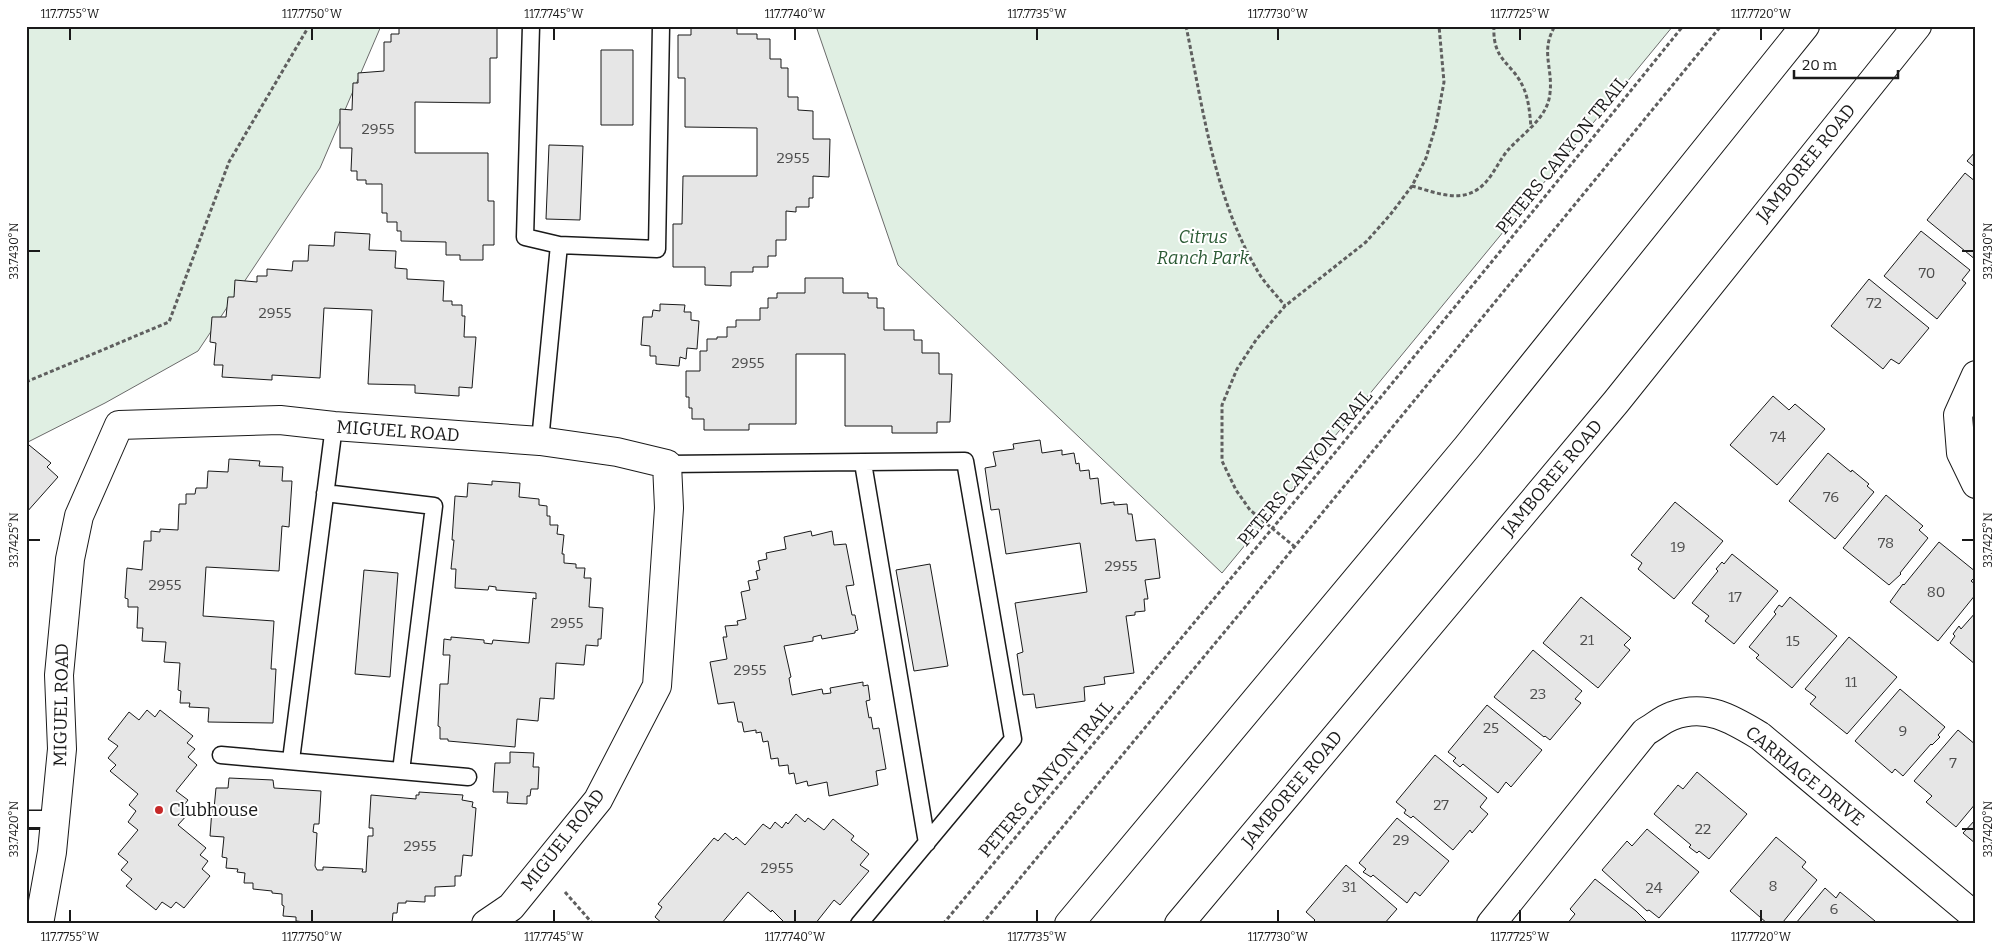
<svg xmlns="http://www.w3.org/2000/svg" width="2002" height="950" font-family="Bitter,serif">
  <style>
    .green { fill: #e0efe3; stroke: #6a6a6a }
    .building { fill: #e6e6e6; stroke: #1a1a1a }
    .lines { fill: none; stroke-linecap: round; stroke-linejoin: round }
    .lane-casing { stroke: #1a1a1a; stroke-width: 19 }
    .street-casing { stroke: #1a1a1a; stroke-width: 30 }
    .primary-casing { stroke: #1a1a1a; stroke-width: 30 }
    .path { stroke: #5f5f5f; stroke-width: 3; stroke-dasharray: 4 2.5; stroke-linecap: butt }
    .lane { stroke: #fff; stroke-width: 16 }
    .street { stroke: #fff; stroke-width: 28 }
    .primary { stroke: #fff; stroke-width: 28 }
    .ticks { fill: none; stroke: #1a1a1a; stroke-width: 2 }
    .poi-dot { fill: #c62828; stroke: #fff; stroke-width: 2 }
    .labels { text-anchor: middle; stroke-width: 4; stroke-linejoin: round; paint-order: stroke }
    .number-label { font-size: 15px; fill: #4d4d4d }
    .street-label { font-size: 18px; fill: #1a1a1a; stroke: #fff }
    .park-label { font-size: 18px; font-style: italic; fill: #2b5a34; stroke: #fff }
    .poi-label { font-size: 18px; fill: #1a1a1a; stroke: #fff; text-anchor: start }
    .neatline { fill: none; stroke: #1a1a1a; stroke-width: 2 }
    .ticks-label { font-size: 12px; text-anchor: middle; fill: #1a1a1a }
  </style>
  <rect width="100%" height="100%" fill="#fff"/>
  <!-- green -->
  <path class="green" d="M26,26h355l-61,142 -122,183 -93,52 -79,40z
    M816,26h857l-451,547 -324,-308z"/>
  <!-- building -->
  <path class="building" d="M497,26v32h-7v45l-75,-1v51h73v48h6v44h-11v15h-23v-5h-14v-13l-45,-1v-10h-4v-9h-10v-9h-5v-29h-16v-4h-9v-9h-6l1,-23h-12v-39l12,1 1,-27h5v-10l26,-2v-29h7v-8h8v-7z
    M691,26h46v8h20v5h13v20h11v9h7v29h10v13l15,1v28h17l-1,38 -16,-1v22h-4v9h-13v5l-10,-1v29h-10v16h-8v11h-15v5h-22v14l-26,-1v-18h-32v-43h9l1,-48h74v-48l-72,-1v-49h-7v-43h13z
    M601,50h32v75h-32z
    M549,145l34,1 -3,74 -34,-1z
    M1976,151v17l-9,-7z
    M1965,173l11,9v78l-49,-40z
    M1921,231l49,39 -8,10 4,3 -29,36 -53,-43z
    M335,232l35,2 -1,16 27,1 -1,17 12,1v10l37,2 -1,20h9v4h10v11h3l-1,21h12l-4,51 -13,-1v9l-44,-3v-8l-47,-1 4,-74 -48,-2 -4,70 -48,-3v5l-50,-3 1,-12h-9l2,-22 -6,-1 2,-25h14l2,-20h6l1,-17 22,2v-6h10v-7l25,2 1,-10h15l1,-16 25,1z
    M805,278h38v15h25v5h9v10h7v22h30v10h8v13h17v21h13l-2,48h-13v11h-45v-7h-47v-72h-49v70h-47v6h-45v-11h-12v-11h-3v-11h-3v-26h14v-20h7v-12h10v-2h10v-10h9v-7h24v-12h8v-10h9v-5h28z
    M1869,279l60,49 -30,36 -8,-5 -8,10 -52,-43z
    M660,304l25,1 -1,7h7v8l8,1 -2,28 -10,-1 -1,11 -6,-2 -1,9 -23,-2v-8h-6v-10l-9,-1 2,-28h9l1,-7 7,1z
    M1773,396l16,14 6,-6 30,25 -48,56 -47,-40z
    M1040,440l2,13 20,-3v5l12,-2 2,11 3,-1 1,8 9,-1 1,9 8,-1 3,26 13,-2v3l13,-1 1,10h4l4,27 19,-2 5,39 -15,2 3,19h-4l1,12 -10,1v3l-9,1 8,57 -30,4 1,7 -21,3 1,14 -49,7 -2,-14 -11,1 -6,-41 6,-2 -8,-49 72,-11 -7,-49 -74,11 -7,-45 -8,1 -6,-42 11,-2 -3,-14 21,-3 -1,-5z
    M29,445l22,18 -4,4 11,10 -32,36v-65z
    M1828,453l23,19 1,-2 17,14 -2,2 7,6 -39,47 -46,-38z
    M229,459l31,2 -1,5 24,1 -1,14h10l-3,46 -7,-1 -3,45 -73,-4 -3,49 71,5 -3,48h5l-3,54 -65,-1 1,-14 -20,-1 1,-4h-10l1,-12 -3,-1 2,-27 -16,-1 2,-20 -24,-1 1,-13h-6l1,-21h-10v-8l-3,-1 2,-30 15,2 2,-29h7v-10l9,1v-3l18,1 1,-26h7v-10h9l1,-6h11l1,-17 20,1z
    M492,481l28,2 -1,14 20,2v6l8,1v10h3v9h8l-1,9 7,1 -2,19h2v9l12,1v4h9l-1,10h7l-2,29 14,1 -2,31h-3v7l-12,-1 -2,20 -28,-2 -2,36 -14,-1 -2,23 -21,-2 -2,28 -67,-6v-2h-8v-12l-2,-1 2,-42h8l2,-29h-7l1,-16 7,1v-3l33,3v3l8,1 1,-4 36,3 4,-45 3,1v-6l-40,-3v-3l-7,-1 -1,4 -33,-2 1,-19h-5l3,-29h-2l3,-44 12,1 1,-14 24,2z
    M1886,495l37,31 -4,4 9,8 -28,35 1,1 -12,11 -46,-37z
    M1675,502l48,39 -49,58 -36,-30 4,-6 -11,-8z
    M811,531l1,5 20,-5 2,14 12,-1 8,41 -8,1 6,29h3l3,15 -3,1v2l-33,6 -1,-4 -8,2v4l-29,5 7,31 -2,1 3,17 30,-6 1,5 8,-1 -1,-5 33,-6v4l5,-1 2,15 -4,1 3,17 2,-1 2,12 6,-1 7,41 -10,2 2,14 -49,11 -2,-14 -19,4 -1,-5 -11,3 -2,-11 -5,1 -1,-9 -9,1 -1,-8 -7,1 -3,-18 -5,1 -2,-10 -5,1v-3l-12,2 -2,-10h-4l-4,-20 -16,2 -8,-42 17,-3 -4,-22h4l-2,-11 13,-1 -1,-4 9,-2 -5,-27 9,-2 -2,-9 10,-2 -2,-8 4,-1 -2,-9 9,-2 -1,-6 20,-4 -2,-12z
    M1939,542l37,30v4l-5,5 5,4v9l-38,47 -48,-39 13,-18 1,1z
    M1732,554l46,37 -44,53 -29,-23 4,-5 -17,-13 26,-32 -2,-2 6,-7 2,2z
    M930,564l18,102 -34,5 -18,-101z
    M364,570l34,3 -8,104 -35,-3z
    M1581,597l50,41 -7,7 6,5 -32,38 -55,-45z
    M1790,597l47,39 -45,52 -36,-30 3,-3 -10,-8 27,-33 -2,-2 5,-7 3,2z
    M1976,612v53l-26,-22 5,-7 -2,-2 6,-8 2,3z
    M1849,637l48,40 -50,57 -37,-30 6,-7 -11,-8z
    M1533,650l49,41 -7,8 6,4 -31,37 -5,-4 -1,1 -50,-40z
    M1900,689l45,38 -7,8 2,2 -8,8 -1,-1 -28,32 -8,-7 -3,4 -37,-32z
    M1487,705l55,45 -31,37 -5,-5 -8,11 -35,-29 -3,3 -7,-6 3,-3 -8,-6z
    M147,710l8,7 5,-7 33,26 -6,7 8,6 -7,8 9,8 -21,26 12,9 -7,9 7,5 -10,11 28,23 -6,7 8,6 -6,8 8,7 -26,32 -8,-6 -5,6 -9,-6 -6,8 -30,-24 6,-7 -11,-9 7,-8 -10,-8 20,-24 -10,-8 8,-11 -7,-6 9,-11 -28,-23 6,-6 -8,-7 10,-12 -10,-7 21,-27 10,8z
    M1958,730l18,15v58l-20,24 -30,-25 6,-6 -18,-15z
    M510,752l24,1 -1,14h6l-1,22h-7l-1,7h-3v8l-20,-1 1,-11h-15l2,-29h15z
    M1435,755l52,43 -7,9 8,7 -16,19 -2,-3 -17,20 -40,-34 -2,2 -7,-5 2,-3 -10,-8z
    M1697,772l50,42 -38,45 -10,-8 -2,2 -8,-6 2,-2 -37,-31 24,-29 5,4z
    M229,778l44,2 1,8 47,3 -2,33h-5l-1,8 4,1 -2,33 2,4h6v-3l40,2 -1,3h4l2,-36h5v-8h-4l2,-33 45,4v-4h3v-3l44,3 -1,5 11,2 -1,5 4,1 -4,48 -9,-1 -2,21h-6v10l-20,1v9h-10v6l-19,-1v2h-8l-1,10h-4l-1,11h-70l-26,-3v-4l-13,-1 1,-10 -2,-1v-11l-10,-1v-2l-19,-2v-6h-9l1,-10 -8,-1 1,-3 -12,-1 1,-10 -5,-1 2,-20 -14,-1 2,-27h2l2,-21h12z
    M796,814l9,8 3,-4 16,12 9,-11 21,17 -3,4 18,14 -9,11 9,6 -29,34 -6,-5 -19,24h-29l-14,-14 -1,2 -23,-20 -27,32h-58l-8,-7 7,-10 -4,-3 56,-66 4,3 7,-8 8,7 3,-3 9,8 18,-21 7,5 5,-7 7,6 4,-6 2,2z
    M1397,818l52,43 -29,35 -5,-4 -8,11 -34,-28 -2,2 -8,-5 3,-3 -7,-6z
    M1976,819v25l-13,-11z
    M1647,829l52,43 -40,46 -10,-8 -2,1 -45,-41 25,-29 5,5z
    M1776,837l30,25 -4,5 15,13 -34,42 -15,2 -38,-33z
    M1346,865l51,44 -13,15h-69l-2,-2 2,-2 -9,-8z
    M1595,879l41,32 13,13h-82l8,-10 -5,-5z
    M1825,888l11,10 4,-6 35,29 -3,3h-80l2,-3 2,2z"/>
  <g class="lines">
    <!-- lane casing -->
    <g class="lane-casing">
      <path id="lane" d="M531,26l-6,211 34,8 -19,196
        M559,245l98,4 4,-223
        M863,463l64,380
        M667,464l298,-3 48,278 -154,185
        M325,493l109,13 -33,265
        M221,755l247,22
        M291,760l43,-334
        M26,819h30"/>
    </g>
    <!-- street casing -->
    <g class="street-casing">
      <path id="street" d="M1976,375l-18,40 3,38 15,31
        M39,924l13,-72 10,-103 -3,-74 11,-116 9,-43 40,-91 161,-5 54,6 206,15 77,11 50,12 2,44 -12,178 -59,114 -87,107 -25,17
        M1491,924l154,-192c9,-5 18,-13 27,-16 34,-13 60,3 88,20l216,181"/>
    </g>
    <!-- primary casing -->
    <g class="primary-casing">
      <path id="primary" d="M1069,924l398,-477 338,-421
        M1179,924l437,-522 301,-376"/>
    </g>
    <!-- path -->
    <path class="path" d="M1186,26c17,82 28,171 71,244 7,13 19,24 28,36
      M1494,26c-2,36 19,36 30,63 5,12 6,26 7,39
      M1412,186c19,5 44,16 63,5 16,-9 22,-28 33,-41 15,-17 40,-32 42,-57 3,-26 -10,-42 5,-67
      M26,382l143,-60 60,-160 80,-136
      M1295,547l-45,-37 -14,-20 -14,-29v-56l15,-36 19,-29 29,-34 81,-64 24,-27 22,-29 14,-28 10,-33 8,-43 -5,-56
      M565,892l28,32
      M943,924c249,-298 497,-596 740,-898
      M982,924l264,-318 475,-580"/>
    <!-- lane -->
    <use href="#lane" class="lane"/>
    <!-- street -->
    <use href="#street" class="street"/>
    <!-- primary -->
    <use href="#primary" class="primary"/>
  </g>
  <!-- ticks -->
  <path class="ticks" d="M70,28v12M312,28v12M554,28v12M795,28v12M1037,28v12M1278,28v12M1520,28v12M1761,28v12M28,251h12M1962,251h12M28,540h12M1962,540h12M28,829h12M1962,829h12M70,910v12M312,910v12M554,910v12M795,910v12M1037,910v12M1278,910v12M1520,910v12M1761,910v12"/>
  <!-- markers -->
  <circle class="poi-dot" cx="159" cy="810" r="5"/>
  <g class="labels">
    <!-- number labels -->
    <g class="number-label">
      <text x="378" y="134">2955</text>
      <text x="793" y="163">2955</text>
      <text x="1927" y="278">70</text>
      <text x="1874" y="308">72</text>
      <text x="275" y="318">2955</text>
      <text x="748" y="368">2955</text>
      <text x="1778" y="442">74</text>
      <text x="1831" y="502">76</text>
      <text x="1886" y="548">78</text>
      <text x="1678" y="552">19</text>
      <text x="1121" y="571">2955</text>
      <text x="165" y="590">2955</text>
      <text x="1936" y="597">80</text>
      <text x="1735" y="602">17</text>
      <text x="567" y="628">2955</text>
      <text x="1587" y="645">21</text>
      <text x="1793" y="646">15</text>
      <text x="750" y="675">2955</text>
      <text x="1851" y="687">11</text>
      <text x="1538" y="699">23</text>
      <text x="1491" y="733">25</text>
      <text x="1903" y="736">9</text>
      <text x="1953" y="768">7</text>
      <text x="1441" y="810">27</text>
      <text x="1703" y="834">22</text>
      <text x="1401" y="845">29</text>
      <text x="420" y="851">2955</text>
      <text x="777" y="873">2955</text>
      <text x="1773" y="891">8</text>
      <text x="1349" y="892">31</text>
      <text x="1654" y="893">24</text>
      <text x="1834" y="914">6</text>
    </g>
    <!-- street labels -->
    <g class="street-label">
      <text transform="translate(1562 155) rotate(-51)" y="6">PETERS CANYON TRAIL</text>
      <text transform="translate(1806 163) rotate(-51)" y="6">JAMBOREE ROAD</text>
      <text transform="translate(398 431) rotate(4)" y="6">MIGUEL ROAD</text>
      <text transform="translate(1305 468) rotate(-50)" y="6">PETERS CANYON TRAIL</text>
      <text transform="translate(1552 478) rotate(-50)" y="6">JAMBOREE ROAD</text>
      <text transform="translate(61 705) rotate(-89)" y="6">MIGUEL ROAD</text>
      <text transform="translate(1805 776) rotate(39)" y="6">CARRIAGE DRIVE</text>
      <text transform="translate(1046 779) rotate(-50)" y="6">PETERS CANYON TRAIL</text>
      <text transform="translate(1292 789) rotate(-50)" y="6">JAMBOREE ROAD</text>
      <text transform="translate(563 840) rotate(-52)" y="6">MIGUEL ROAD</text>
    </g>
    <!-- park labels -->
    <g class="park-label">
      <text x="1203" y="243">Citrus<tspan x="1203" dy="21">Ranch Park</tspan></text>
    </g>
    <!-- poi labels -->
    <g class="poi-label">
      <text x="169" y="816">Clubhouse</text>
    </g>
  </g>
  <!-- border -->
  <rect width="2002" height="950" fill="none" stroke="#ffffff" stroke-width="55"/>
  <!-- scale -->
  <path d="M1794 70v8h104v-8" fill="none" stroke="#1a1a1a" stroke-width="2.5"/>
  <text x="1802" y="70" font-size="15" fill="#1a1a1a" stroke="#ffffff" stroke-width="4" paint-order="stroke">20 m</text>
  <rect x="28" y="28" width="1946" height="894" class="neatline"/>
  <g class="ticks-label">
    <text x="70" y="18">117.7755°W</text>
    <text x="312" y="18">117.7750°W</text>
    <text x="554" y="18">117.7745°W</text>
    <text x="795" y="18">117.7740°W</text>
    <text x="1037" y="18">117.7735°W</text>
    <text x="1278" y="18">117.7730°W</text>
    <text x="1520" y="18">117.7725°W</text>
    <text x="1761" y="18">117.7720°W</text>
    <text transform="translate(14 251) rotate(-90)" y="4">33.7430°N</text>
    <text transform="translate(1988 251) rotate(-90)" y="4">33.7430°N</text>
    <text transform="translate(14 540) rotate(-90)" y="4">33.7425°N</text>
    <text transform="translate(1988 540) rotate(-90)" y="4">33.7425°N</text>
    <text transform="translate(14 829) rotate(-90)" y="4">33.7420°N</text>
    <text transform="translate(1988 829) rotate(-90)" y="4">33.7420°N</text>
    <text x="70" y="941">117.7755°W</text>
    <text x="312" y="941">117.7750°W</text>
    <text x="554" y="941">117.7745°W</text>
    <text x="795" y="941">117.7740°W</text>
    <text x="1037" y="941">117.7735°W</text>
    <text x="1278" y="941">117.7730°W</text>
    <text x="1520" y="941">117.7725°W</text>
    <text x="1761" y="941">117.7720°W</text>
  </g>
</svg>
